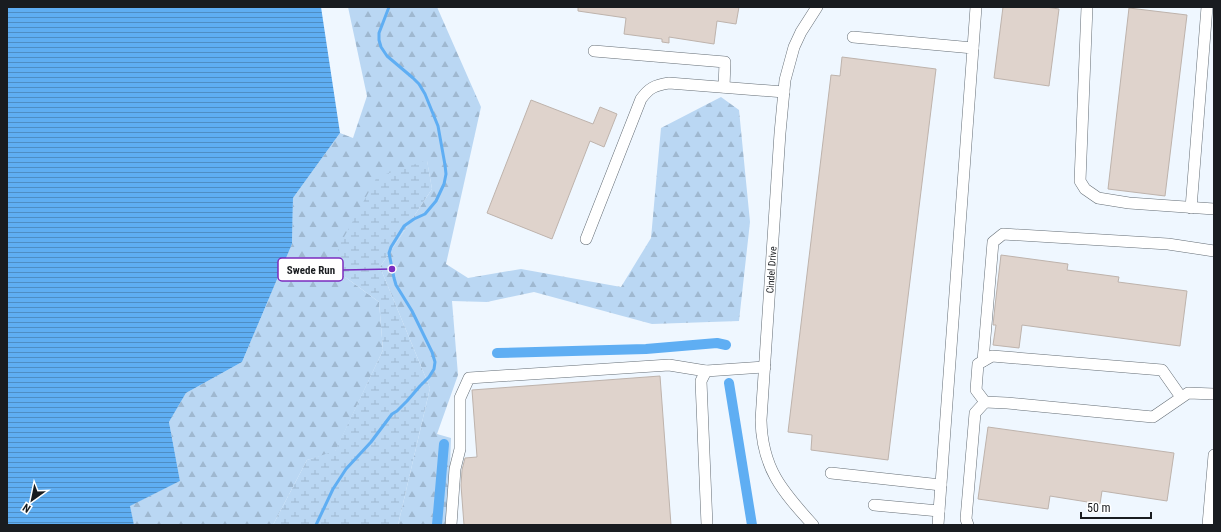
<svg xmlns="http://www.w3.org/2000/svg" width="1221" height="532" font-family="'Roboto Condensed',sans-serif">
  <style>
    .forest { fill: url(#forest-firs) }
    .wetland { fill: url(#wetland-marsh) }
    .water { fill: url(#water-rules) }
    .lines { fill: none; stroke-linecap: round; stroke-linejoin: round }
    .stream { stroke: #5faef3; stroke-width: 3 }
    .canal { stroke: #5faef3; stroke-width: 10 }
    .building { fill: #dfd3cc; stroke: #beb3ac }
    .minor-casing { stroke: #656e76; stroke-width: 12 }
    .minor { stroke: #fff; stroke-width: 11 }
    .labels { text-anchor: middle; stroke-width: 3; stroke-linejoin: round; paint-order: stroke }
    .street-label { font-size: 10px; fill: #191c20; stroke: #fff }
    .leader { fill: none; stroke: #7b2cbf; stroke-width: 1.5 }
    .callout-dot { fill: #7b2cbf; stroke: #fff; stroke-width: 1.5 }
    .callout { fill: #fff; stroke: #7b2cbf; stroke-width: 1.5 }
    .callout-label { font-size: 11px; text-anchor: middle; font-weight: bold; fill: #191c20 }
  </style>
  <defs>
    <pattern id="forest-firs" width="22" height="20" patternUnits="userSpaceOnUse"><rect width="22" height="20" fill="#bad7f3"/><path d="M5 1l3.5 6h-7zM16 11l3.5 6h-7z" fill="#9fb8d0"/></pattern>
    <pattern id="wetland-marsh" width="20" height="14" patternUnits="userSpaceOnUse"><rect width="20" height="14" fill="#bad7f3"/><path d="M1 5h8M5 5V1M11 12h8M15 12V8" fill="none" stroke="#9fb8d0"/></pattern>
    <pattern id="water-rules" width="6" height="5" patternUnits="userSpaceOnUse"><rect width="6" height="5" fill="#5faef3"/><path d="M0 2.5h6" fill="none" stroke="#4e8dc4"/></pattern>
  </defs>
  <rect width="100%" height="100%" fill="#eff7ff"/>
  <!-- forest -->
  <path class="forest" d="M348,7h89l44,100 -35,157 22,14 53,-9 100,18 30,-49 10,-110 60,-31 18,13 11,112 -11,99 -87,3 -118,-32 -47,10 -35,-1 6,74 -21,59 14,4 -3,87h-50l32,-137 -50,-121 52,-78 -5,-28 -86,113 38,28 4,48 -48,102 -28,8 -34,65h-139l-5,-19 51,-25 -11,-59 17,-29 56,-31 50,-118 1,-46 47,-65 13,5 14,-42z"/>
  <!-- wetland -->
  <path class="wetland" d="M427,160l5,29 -52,78 50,121 -32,137h-125l34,-65 28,-9 48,-101 -4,-48 -38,-28 -3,-26 39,-71z"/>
  <!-- water -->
  <path class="water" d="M7,7h314l19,126 -47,65 -1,46 -50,118 -56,31 -17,29 11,59 -50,25 4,19h-127z"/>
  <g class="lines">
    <!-- stream -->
    <path class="stream" d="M316,525l17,-36 13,-20 25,-27 21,-28 5,-3 10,-10 13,-15 9,-9 5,-8 1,-7 -3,-10 -20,-41 -16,-26 -2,-7 -5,-25 2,-6 13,-21 10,-7 11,-5 11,-13 8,-17 2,-10 -1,-9 -7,-39 -13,-32 -6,-10 -6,-6 -26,-22 -6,-9 -2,-7v-7l10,-26"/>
    <!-- canal -->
    <path class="canal" d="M497,353l149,-4 71,-6 9,2
      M729,383l23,142
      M437,525l7,-81"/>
  </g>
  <!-- building -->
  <path class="building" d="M578,7h161l-3,17 -19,-3 -3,23 -45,-7v6l-7,-1v-3l-38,-5 2,-16 -48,-7z
    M1003,7h43l13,2 -10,77 -55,-8z
    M1129,8l58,7 -22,181 -57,-7z
    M842,57l94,12 -48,391 -77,-10 1,-15 -24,-3 43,-357 9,1z
    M531,100l62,24 7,-17 17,7 -13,33 -14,-6 -38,98 -65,-26z
    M1001,255l67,9 -1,6 52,7 -1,5 69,9 -7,55 -158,-21 -3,23 -26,-3 3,-20h-3l2,-19z
    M660,376l11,149h-207l-3,-40 1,-15 3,-12 12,-1 -5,-67z
    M988,427l186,26 -7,48 -65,-10 -2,13 -50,-8 -2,13 -70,-10z"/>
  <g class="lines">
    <!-- minor casing -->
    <g class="minor-casing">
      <g id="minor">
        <path d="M1087,7l-7,174 5,8 13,9 31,5 85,6"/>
        <path d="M853,37l120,11 -35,477"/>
        <path d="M973,48l3,-41"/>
        <path d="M594,51l131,11 -1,25"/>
        <path d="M1191,208l16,-201"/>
        <path d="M586,239l55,-140c8,-11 14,-14 28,-16l115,9"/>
        <path d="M983,361l10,-119 10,-8 165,10 46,7"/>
        <path d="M706,371l-5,10 6,144"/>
        <path d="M1181,397l-19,-27 -170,-14 -14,8 -2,26 9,12 22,1 146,14 35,-24 26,1"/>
        <path d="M831,473l110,12"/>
        <path d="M874,505l65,6"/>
        <path d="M451,525l4,-56 5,-20v-51l9,-20 200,-13 37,6 59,-4"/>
        <path id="s1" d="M813,525c-31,-34 -51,-57 -52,-105l19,-287 5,-53 9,-33 7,-15 16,-25"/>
        <path d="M968,525l-2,-6 9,-106 10,-11"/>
        <path d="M1208,525l6,-70"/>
      </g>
    </g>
    <!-- minor -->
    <use href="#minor" class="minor"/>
  </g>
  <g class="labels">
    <!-- street labels -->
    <g class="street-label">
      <text dy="4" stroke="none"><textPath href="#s1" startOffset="271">Cindel Drive</textPath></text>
    </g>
  </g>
  <!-- callouts -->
  <path class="leader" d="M392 269L343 270"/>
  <circle class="callout-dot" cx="392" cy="269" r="4"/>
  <rect class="callout" x="278" y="258" width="65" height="23" rx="4"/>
  <g class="callout-label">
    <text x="311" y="274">Swede Run</text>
  </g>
  <!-- border -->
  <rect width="1221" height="532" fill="none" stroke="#191c20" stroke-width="16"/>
  <!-- north arrow -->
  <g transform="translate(32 500) rotate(213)" stroke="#ffffff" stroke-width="3" paint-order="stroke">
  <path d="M0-3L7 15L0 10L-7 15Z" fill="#191c20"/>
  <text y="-6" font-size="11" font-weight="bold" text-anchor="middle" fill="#191c20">N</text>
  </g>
  <!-- scale -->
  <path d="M1081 512v6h70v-6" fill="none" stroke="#191c20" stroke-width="2"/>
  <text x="1087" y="512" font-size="12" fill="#191c20" stroke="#ffffff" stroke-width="3" paint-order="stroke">50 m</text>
</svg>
